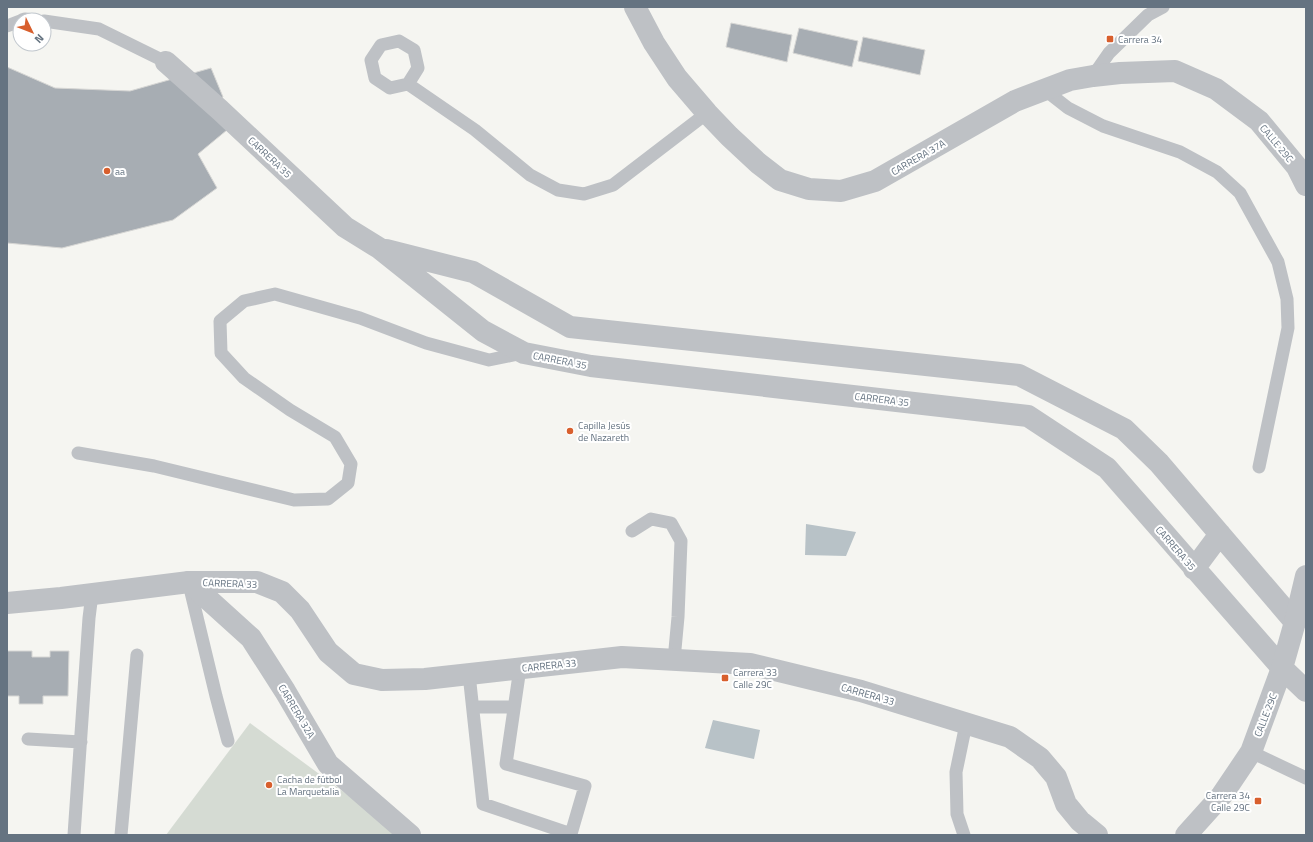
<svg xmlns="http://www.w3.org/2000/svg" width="1313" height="842" font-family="'Titillium Web',sans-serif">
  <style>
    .green { fill: #d5dbd3 }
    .water { fill: #b8c2c7 }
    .building { fill: #a7adb3; stroke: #d6d6d4 }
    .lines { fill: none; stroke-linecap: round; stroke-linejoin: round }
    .service { stroke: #bec1c5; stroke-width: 13 }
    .minor { stroke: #bec1c5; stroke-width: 22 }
    .tertiary { stroke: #bec1c5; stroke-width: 22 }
    .poi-dot { fill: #d85f2d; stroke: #fff; stroke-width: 1.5 }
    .labels { text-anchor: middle; stroke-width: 4; stroke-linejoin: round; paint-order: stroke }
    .poi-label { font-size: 10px; fill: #657381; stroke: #fff; text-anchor: start }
    .street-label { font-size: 10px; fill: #657381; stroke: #fff }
  </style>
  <rect width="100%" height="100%" fill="#f5f5f1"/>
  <!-- green -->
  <path class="green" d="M250,723l152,112h-236z"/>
  <!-- water -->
  <path class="water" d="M806,524l50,8 -10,24 -41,-1z
    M713,720l47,10 -6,29 -49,-11z"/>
  <!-- building -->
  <path class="building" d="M731,23l61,12 -5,27 -61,-15z
    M799,28l59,13 -6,26 -59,-14z
    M863,37l62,13 -5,25 -62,-14z
    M7,67l48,21 75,3 81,-23 12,29 -10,8 14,25 -29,24 19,34 -44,32 -111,28 -55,-5z
    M7,651h25v6h18v-6h19l-1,45h-25v8h-24v-8h-12z"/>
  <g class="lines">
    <!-- service -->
    <path class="service" d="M22,20l3,-1 10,1
      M44,21l55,8 67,33
      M7,26l13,-5
      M1093,76l16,-23 39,-38 15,-8
      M408,84l10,-16 -4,-18 -15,-9 -18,4 -10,15 4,18 15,10 18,-4 67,46 55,45 28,15 26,4 29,-9 94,-72
      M1045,90l23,18 35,18 77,26 37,20 23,21 38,69 9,37 1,29 -29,139
      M78,453l76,13 140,34 34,-1 20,-16 3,-19 -16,-27 -45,-27 -46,-32 -23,-25 -1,-32 24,-20 31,-7 85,24 66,25 63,17 34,-7
      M632,531l19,-12 20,4 10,18 -3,76 -4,43
      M189,584l27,112 12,45
      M469,674l14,130 88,30 14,-48 -79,-22 14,-96
      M473,707h41
      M28,739l53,3
      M1251,752l55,26
      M74,835l15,-217 3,-24
      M121,835l16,-180
      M964,835l-7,-21 -1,-42 10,-48"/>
    <!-- minor -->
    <path class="minor" d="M166,62l54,48 125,117 34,21 104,83 41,22 67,13 437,50 79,52 175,200
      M386,250l87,22 97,55 449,48 105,54 35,34 136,159
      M1194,569l26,-35
      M189,582l62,56 34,53 43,73 82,71"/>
    <!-- tertiary -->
    <path class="tertiary" d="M635,7l19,36 23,35 30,35 22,23 29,27 22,17 29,9 32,2 34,-10 140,-80 55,-21 23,-4 27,-3 55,-2 41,18 43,32 38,46 9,18
      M7,603l54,-5 128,-16h68l25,10 18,18 28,42 26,22 28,6 43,-1 197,-22 128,7 111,27 149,46 30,21 16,19 10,27 14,17 17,14
      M1282,668l24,23
      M1186,835l36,-40 29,-43 31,-84 13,-46 11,-46"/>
  </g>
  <!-- markers -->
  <g class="poi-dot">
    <rect x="1106" y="35" width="8" height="8" rx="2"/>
    <circle cx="107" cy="171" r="4"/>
    <circle cx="570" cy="431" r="4"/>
    <rect x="721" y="674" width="8" height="8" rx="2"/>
    <circle cx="269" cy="785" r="4"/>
    <rect x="1254" y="797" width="8" height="8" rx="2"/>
  </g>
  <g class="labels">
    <!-- poi labels -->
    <g class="poi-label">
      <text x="1118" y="43">Carrera 34</text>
      <text x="115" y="175">aa</text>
      <text x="578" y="429">Capilla Jesús<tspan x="578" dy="12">de Nazareth</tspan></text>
      <text x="733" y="676">Carrera 33<tspan x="733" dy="12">Calle 29C</tspan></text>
      <text x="277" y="783">Cacha de fútbol<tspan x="277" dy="12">La Marquetalia</tspan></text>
      <text x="1250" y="799" text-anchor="end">Carrera 34<tspan x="1250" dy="12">Calle 29C</tspan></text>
    </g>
    <!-- street labels -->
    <g class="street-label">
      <text transform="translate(1277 143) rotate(50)" y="4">CALLE 29C</text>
      <text transform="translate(270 157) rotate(43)" y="4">CARRERA 35</text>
      <text transform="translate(918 157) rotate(-30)" y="4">CARRERA 37A</text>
      <text transform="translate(560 360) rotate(11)" y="4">CARRERA 35</text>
      <text transform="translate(882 399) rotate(7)" y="4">CARRERA 35</text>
      <text transform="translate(1176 548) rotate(49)" y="4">CARRERA 35</text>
      <text transform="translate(230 583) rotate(2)" y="4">CARRERA 33</text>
      <text transform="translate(549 665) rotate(-6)" y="4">CARRERA 33</text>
      <text transform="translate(868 694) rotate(16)" y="4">CARRERA 33</text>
      <text transform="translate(297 711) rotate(59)" y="4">CARRERA 32A</text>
      <text transform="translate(1265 715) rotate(-69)" y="4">CALLE 29C</text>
    </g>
  </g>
  <!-- border -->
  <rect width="1313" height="842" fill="none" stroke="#657381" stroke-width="16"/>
  <!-- north arrow -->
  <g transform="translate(32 32) rotate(133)"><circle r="19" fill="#ffffff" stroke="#c1c7cd"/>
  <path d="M0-3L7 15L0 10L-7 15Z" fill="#d85f2d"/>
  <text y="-6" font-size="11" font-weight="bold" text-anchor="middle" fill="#657381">N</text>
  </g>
</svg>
